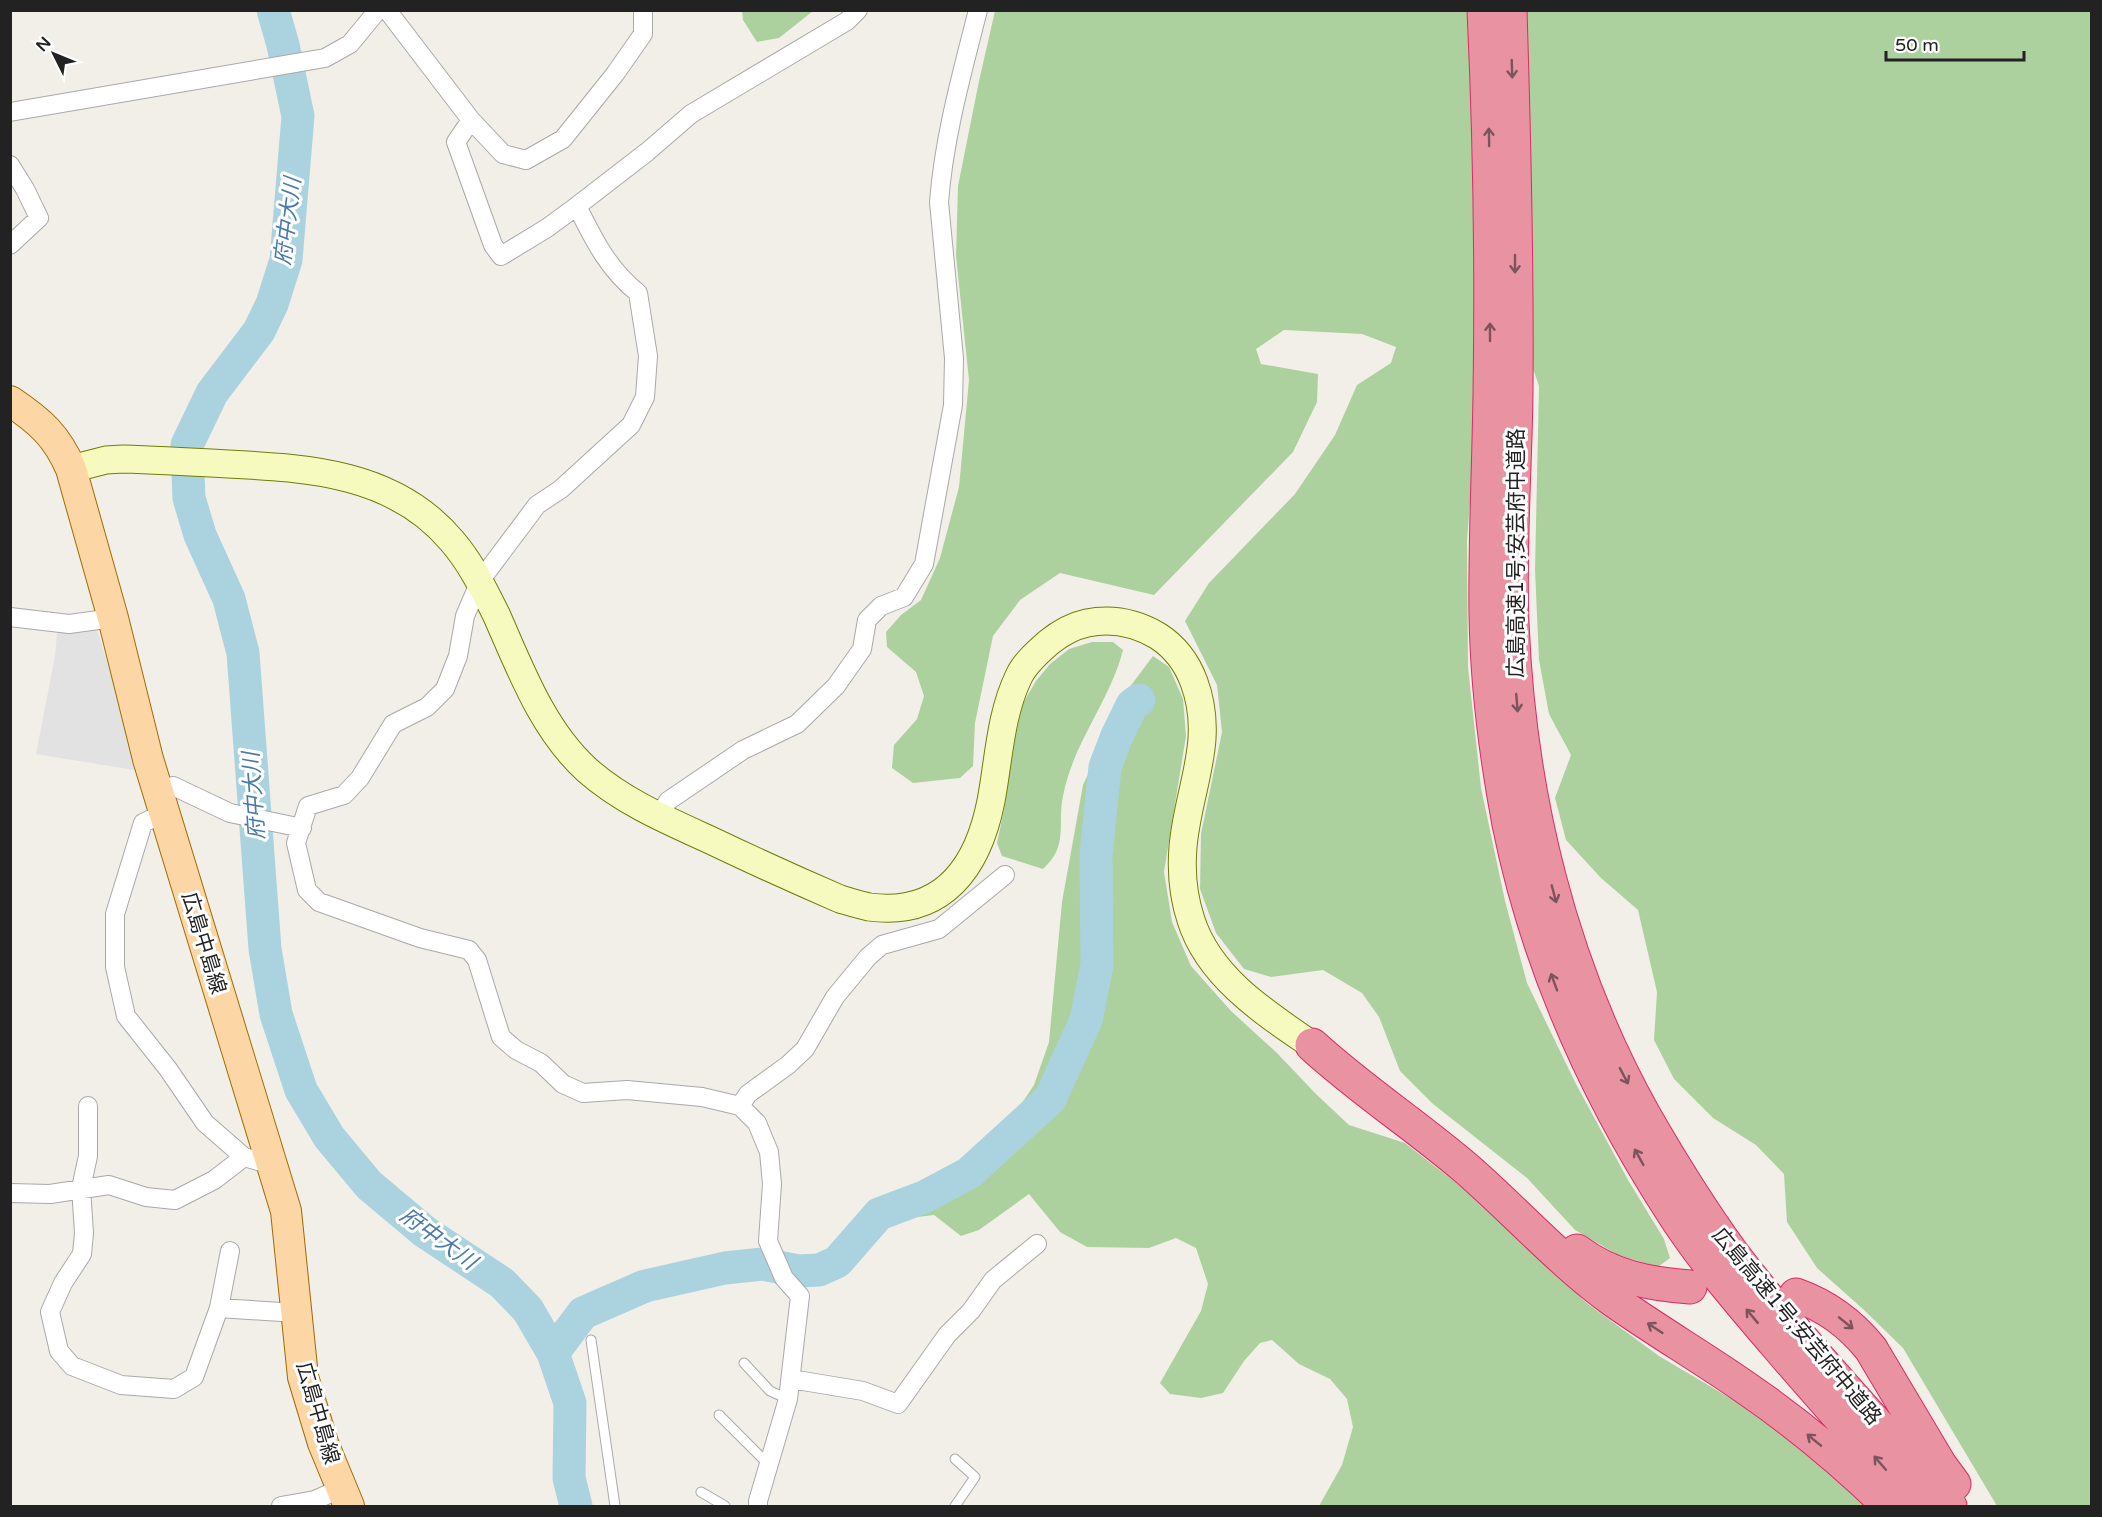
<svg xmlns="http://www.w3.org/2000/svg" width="2102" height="1517" font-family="'Varela Round','Noto Sans JP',sans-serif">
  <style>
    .forest { fill: #add19e }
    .parking { fill: #e2e2e2 }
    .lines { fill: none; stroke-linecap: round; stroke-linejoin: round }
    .river { stroke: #aad3df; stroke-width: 33 }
    .lane-casing { stroke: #a9a9a9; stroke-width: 11 }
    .street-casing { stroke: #a9a9a9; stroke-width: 20 }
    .secondary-casing { stroke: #707d05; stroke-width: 29 }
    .primary-casing { stroke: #a06b00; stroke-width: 32 }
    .highway-casing { stroke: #dc2a67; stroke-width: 35 }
    .lane { stroke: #fff; stroke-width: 9 }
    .street { stroke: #fff; stroke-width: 18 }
    .secondary { stroke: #f7fabf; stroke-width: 27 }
    .primary { stroke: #fcd6a4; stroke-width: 30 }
    .highway { stroke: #e892a2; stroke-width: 33 }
    .oneway { stroke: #7b545c }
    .labels { text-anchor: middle; stroke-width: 6; stroke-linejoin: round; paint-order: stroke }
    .street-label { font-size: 21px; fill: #222; stroke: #fff }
    .water-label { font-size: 22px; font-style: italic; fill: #4a7aab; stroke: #fff }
  </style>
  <rect width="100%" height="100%" fill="#f2efe9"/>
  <!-- forest -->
  <path class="forest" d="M742,11v-1l71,1 -34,27 -22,4 -14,-22z
    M995,11h474l14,362 -5,24 -11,144 1,126 13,121 24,113 22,82 49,101 52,96 36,59 6,19 -12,9 -40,-12 -43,-25 -48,-52 -94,-74 -33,-33 -21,-54 -17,-24 -39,-23 -52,7 -27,-8 -28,-36 -16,-44 1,-55 21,-102 -5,-47 -32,-64 24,-38 86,-89 40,-59 22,-50 34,-22 5,-16 -34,-13 -78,-4 -28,19 5,15 57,10 -1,28 -24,50 -139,143 -94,-22 -40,27 -27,36 -18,87 -2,43 -13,12 -47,5 -21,-15 2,-23 23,-26 7,-23 -8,-24 -29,-25 -1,-15 15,-17 20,-15 19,-42 19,-71 10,-107 -13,-124 2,-70 21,-105z
    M1524,11h567v1495h-94l-94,-158 -39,-38 -47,-42 -30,-46 -3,-48 -28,-29 -43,-27 -39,-39 -20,-39 3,-48 -19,-82 -37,-32 -35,-38 -11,-42 16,-43 -22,-41 -10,-54 -4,-90 4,-184 -8,-23z
    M1092,642h21l10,8c-13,51 -50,93 -60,146 -6,30 6,49 -20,73l-41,-13 -5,-13 8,-38 9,-67 9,-35 13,-22 14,-17 19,-15z
    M1153,656l16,11 14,32 3,37 -22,136 8,50 19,44 40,45 46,42 39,41 33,31 56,18 59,46 124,115 71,52 76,45 77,55 53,50h-546l23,-41 11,-38 -6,-28 -17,-20 -31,-15 -27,-24 -12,3 -16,18 -21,32 -22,5 -31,-4 -10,-11 41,-72 7,-27 -12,-36 -20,-10 -27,10 -62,-1 -27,-15 -31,-38 -50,36 -18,6 -27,-21 -24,3 -6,-12 25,-22 36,-16 47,-50 22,-33 15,-43 13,-140 21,-117 43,-93z"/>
  <!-- parking -->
  <path class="parking" d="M96,626l44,145 -104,-17 19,-98 2,-23z"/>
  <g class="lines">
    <!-- river -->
    <path class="river" d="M273,10l10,35 15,71 -12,144 -14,44 -13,27 -47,62 -25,52 2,53 11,37 29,64 14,54 22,296 11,65 25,76 28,47 40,48 56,47 77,51 26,27 25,43 17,50 -1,75 7,28
      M553,1353l30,-40 62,-27 80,-18 38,-4 35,7 21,-1 18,-8 42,-48 45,-17 45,-24 81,-74 36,-79 11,-55 -1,-110 9,-88 11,-29 16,-33 7,-5"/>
    <!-- lane casing -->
    <g class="lane-casing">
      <path id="lane" d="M591,1340l24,166
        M744,1363l26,28 18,8
        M719,1415l49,49
        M955,1459l20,18 -20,29
        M701,1492l24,14"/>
    </g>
    <!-- street casing -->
    <g class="street-casing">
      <path id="street" d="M387,10l84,110 32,34 23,6 37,-21 52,-65 28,-40v-24
        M10,112l315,-54 25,-14 28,-34
        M471,120l-15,22 37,103 8,11 46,-28 30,-22 70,-54 44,-38 156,-93 11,-11
        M10,165l15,24 14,29 -29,27
        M577,206c17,34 31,63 61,87l10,63 -3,41 -14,28 -70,64 -24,16 -57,76 -15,35 -7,40 -13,33 -18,18 -34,17 -33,54 -16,17 -36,11 -12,37 11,47 12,12 101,36 49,12 8,10 24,77 15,13 25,13 22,21 20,9 44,-3 75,7 38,9 17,17 12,29 3,32 -4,57 16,37 16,18 -12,103 -30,102v5
        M10,617l59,7 44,-6
        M157,789l16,-3 57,27 72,15
        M164,813l-21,10 -28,91v53l11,49 42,53 37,54 39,34 28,8
        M659,817l9,-16 75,-51 54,-26 39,-38 26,-37 5,-29 14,-14 23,-9 20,-33 29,-159 1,-47 -15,-156c5,-65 23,-129 39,-192
        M88,1106v50l-7,32 3,45 -2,21 -19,29 -13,29 9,39 13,15 49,19 53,4 20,-12 25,-69 11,-57
        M740,1106l8,-12 40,-29 17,-16 30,-52 33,-40 14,-12 57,-16 66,-54
        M10,1193l40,1 59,-9 37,12 29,3 39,-20 30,-23
        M219,1308l78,5
        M791,1379l72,12 35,13 49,-69 24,-24 22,-31 44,-36
        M281,1506l34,-6 27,-12"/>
    </g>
    <!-- secondary casing -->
    <g class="secondary-casing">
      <path id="secondary" d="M71,469l35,-9 17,-1c35,1 70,3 105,5 81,4 167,9 224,77 19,22 31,47 44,73 24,54 46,115 91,156 35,31 79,50 121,69 44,21 88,41 132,60 10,3 19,6 29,8 74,10 109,-40 122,-106 8,-42 9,-86 28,-125 6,-13 19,-24 29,-33 11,-9 25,-17 39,-20 25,-5 49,0 71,13 17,11 29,27 36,46 22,59 -6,106 -11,165 -2,24 0,49 8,73 18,57 74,93 121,125"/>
    </g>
    <!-- primary casing -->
    <g class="primary-casing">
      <path id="primary" d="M10,401c30,20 47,35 61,68l42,149 35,141 138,452 17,166 20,66 26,63"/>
    </g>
    <!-- highway casing -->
    <g class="highway-casing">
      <path id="highway" d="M1484,10c6,128 8,256 6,384 -1,73 -5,146 -4,220 1,70 10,141 23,210 28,140 87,270 164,389 29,45 65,87 100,128 48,56 97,111 146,165
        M1510,10c4,128 7,256 6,384 -1,76 -7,153 -4,229 7,171 48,342 132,492 27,47 56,94 88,138 67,88 145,170 218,253
        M1312,1045c49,45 105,81 156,125 49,43 93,92 145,130 44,31 90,58 133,88 51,35 99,75 143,118
        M1577,1251c35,26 72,33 113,36
        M1796,1295c31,11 54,28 75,54l69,116 14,19"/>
    </g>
    <!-- lane -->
    <use href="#lane" class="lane"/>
    <!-- street -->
    <use href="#street" class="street"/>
    <!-- secondary -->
    <use href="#secondary" class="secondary"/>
    <!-- primary -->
    <use href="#primary" class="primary"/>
    <!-- highway -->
    <use href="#highway" class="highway"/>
  </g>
  <!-- one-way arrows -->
  <defs><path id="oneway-shaft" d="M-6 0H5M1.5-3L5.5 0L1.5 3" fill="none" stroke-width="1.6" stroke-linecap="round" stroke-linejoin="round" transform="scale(1.5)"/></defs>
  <g class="oneway">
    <use href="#oneway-shaft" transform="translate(1512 69) rotate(88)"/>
    <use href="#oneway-shaft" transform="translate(1489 137) rotate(-91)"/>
    <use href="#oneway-shaft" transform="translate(1515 264) rotate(90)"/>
    <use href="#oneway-shaft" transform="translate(1490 332) rotate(-90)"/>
    <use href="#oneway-shaft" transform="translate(1517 703) rotate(85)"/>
    <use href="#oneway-shaft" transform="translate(1554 894) rotate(75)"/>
    <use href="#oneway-shaft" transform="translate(1554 982) rotate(-110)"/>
    <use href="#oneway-shaft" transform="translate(1624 1076) rotate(62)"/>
    <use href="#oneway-shaft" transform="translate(1639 1157) rotate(-119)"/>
    <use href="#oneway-shaft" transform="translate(1752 1316) rotate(-130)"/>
    <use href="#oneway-shaft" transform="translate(1846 1323) rotate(39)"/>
    <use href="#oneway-shaft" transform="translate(1655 1328) rotate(-147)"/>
    <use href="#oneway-shaft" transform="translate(1814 1440) rotate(-141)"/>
    <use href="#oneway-shaft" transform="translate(1880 1463) rotate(-131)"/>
  </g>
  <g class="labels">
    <!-- street labels -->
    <g class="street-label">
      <text transform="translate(1516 553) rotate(-90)" y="7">広島高速1号;安芸府中道路</text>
      <text transform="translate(204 943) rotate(73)" y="7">広島中島線</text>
      <text transform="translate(1797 1326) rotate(50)" y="7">広島高速1号;安芸府中道路</text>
      <text transform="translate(318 1413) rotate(74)" y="7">広島中島線</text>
    </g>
    <!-- water labels -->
    <g class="water-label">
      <text transform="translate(287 221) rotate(-83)" y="8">府中大川</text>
      <text transform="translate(253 796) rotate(-94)" y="8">府中大川</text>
      <text transform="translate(439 1238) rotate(36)" y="8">府中大川</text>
    </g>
  </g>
  <!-- border -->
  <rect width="2102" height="1517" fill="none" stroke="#222222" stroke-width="24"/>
  <!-- north arrow -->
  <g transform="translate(54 54) rotate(313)" stroke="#ffffff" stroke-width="4.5" paint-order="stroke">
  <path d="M0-4.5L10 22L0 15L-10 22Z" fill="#222222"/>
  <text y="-9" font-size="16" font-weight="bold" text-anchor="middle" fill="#222222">N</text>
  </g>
  <!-- scale -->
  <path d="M1886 51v9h138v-9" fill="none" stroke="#222222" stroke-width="3"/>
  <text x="1895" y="51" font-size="18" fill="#222222" stroke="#ffffff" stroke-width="4.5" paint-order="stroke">50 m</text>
</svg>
